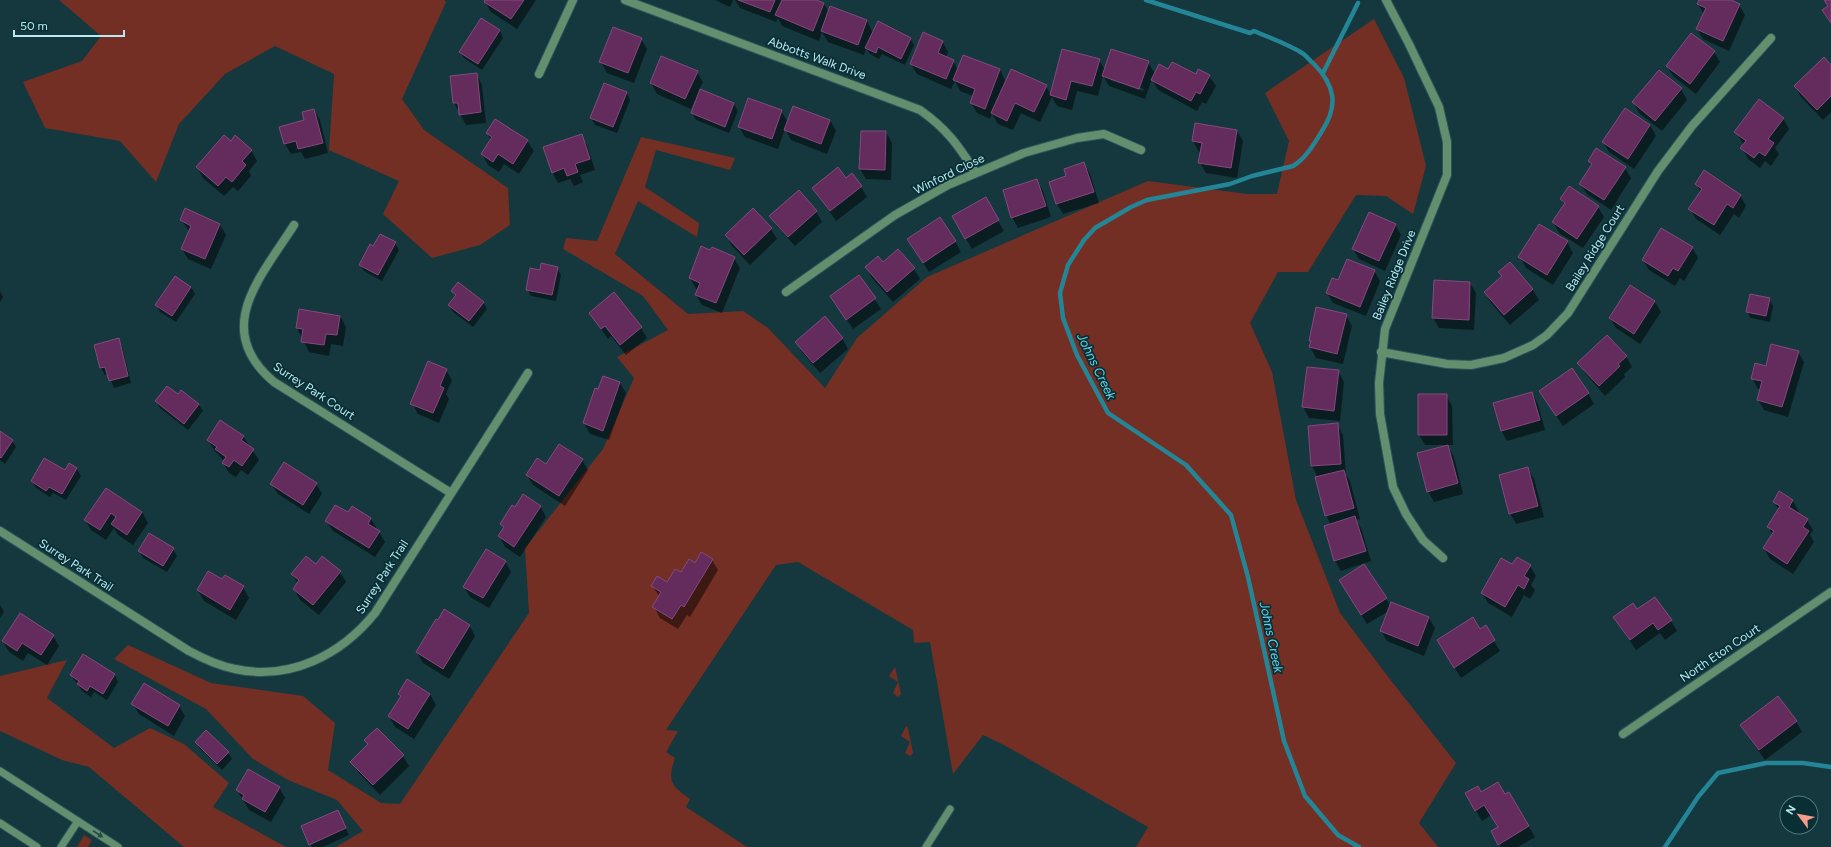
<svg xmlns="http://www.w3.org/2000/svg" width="1831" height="847" font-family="Figtree,sans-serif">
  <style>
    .green { fill: #732f24 }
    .shadow { fill: #0007; fill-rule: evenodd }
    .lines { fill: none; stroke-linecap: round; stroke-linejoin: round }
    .stream { stroke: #238596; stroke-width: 4.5 }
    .building { fill: #632c5d; stroke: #844a7d }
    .lane-casing { stroke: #2e545b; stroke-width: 9 }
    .street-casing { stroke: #2e545b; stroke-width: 10 }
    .lane { stroke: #648f6f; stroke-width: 7 }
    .street { stroke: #648f6f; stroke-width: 8 }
    .oneway { fill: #244b46 }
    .labels { text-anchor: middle; stroke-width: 3.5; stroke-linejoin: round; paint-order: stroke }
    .street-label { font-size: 12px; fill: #b9eaf4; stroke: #092e34 }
    .water-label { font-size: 13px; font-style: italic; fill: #60d3e8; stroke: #092e34 }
  </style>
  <rect width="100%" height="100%" fill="#14383e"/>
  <!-- green -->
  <path class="green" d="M59,0h385l2,2 -44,97 22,31 84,58 2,37 -30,20 -48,13 -49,-44 16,-33 -70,-31 5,-76 -59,-28 -50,28 -46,50 -23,58 -36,-41 -75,-13 -22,-46 59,-21 19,-25z
    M1374,19l30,59 22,88 -13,48 -27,-18 -30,-1 -48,77h-30l-28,51 22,49 24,128 44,113 49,65 67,85 -37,60 19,24h-302l12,-20 -144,-82 -21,-10 -30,39 -23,-132 -16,1 -1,-13 -115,-68 -22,3 -110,165 12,1 -12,21 9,6c-8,24 -4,27 15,41l-4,8 61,40h-411l27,-16 -26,-31 -49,-20 -35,-21 -47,-50 -92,-50 14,-14 83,38 92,13 32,27 -7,47 53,33 19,1 129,-191 -4,-65 78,-99 31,-71 -17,-21 51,-27 -25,-34 -80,-47 3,-11 31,3 44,-104 94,21 -5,12 -74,-20 -11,37 54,36 -2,14 -59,-36 -23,53 73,60 55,-3 25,17 57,60 32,-50 70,-61 221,-96 99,13h30l12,-53 -24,-48z
    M67,660l-20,38 67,50 36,-20 34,16 45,39 -16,24 73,40h-102l-95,-80 -27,-7 -62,-29v-55z
    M895,667l6,27 -3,3 -5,-4 5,-11 -9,-6z
    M906,726l2,2 5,25 -3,3 -5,-3 5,-11 -9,-6z
    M84,835l8,5 -4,7h-11z"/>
  <!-- shadow -->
  <path class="shadow" d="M486,0h50l-19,29 -26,-17 -6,-10z
    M715,0h18l-3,7z
    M735,0h79l10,4 5,9 1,-5 37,13 6,12 37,5 4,7 -9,20 -23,-11 -3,5 -9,-5 -4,-6 -2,7 -36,-13 -6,-10 -3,9 -37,-15 -4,-8 -2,4 -36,-14z
    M1700,0h28l11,5 6,10 -16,36 -26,-12 -6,-10 7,-15 -6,-10z
    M481,19l19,12 3,7 -21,32 -18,-12 -4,-6z
    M641,39l6,10 -13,34 -27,-10 -6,-11z
    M942,41l6,11 -2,6 7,3 5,9h42l6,12 40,4 5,9 48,-35 6,10 43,-8 7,12 14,-3 27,5h13l7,10 -10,18 -4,-2 -5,9 -39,-21 -6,-11 -7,20 -36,-13 -6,-10 -5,20 -21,-5 -5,19 -15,-4 -5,-9 -12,25 -19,-9 -8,17 -15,-6 -6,-10 -2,5 -13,-6 -6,-10 2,-7 -13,-5 -5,-10 -4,8 -34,-15 -6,-10zM1110,77l34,12 -1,2 -33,-11z
    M1714,52l6,10 -24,32 -23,-18 -6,-10z
    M1831,66v46l-8,8 -22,-23 -6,-11z
    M697,72l6,10 -4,8 35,14 4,7 -9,22 -33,-13 -4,-7 5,-12 -2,-1 -4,9 -34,-15 -6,-11z
    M476,74l6,11 4,38 -20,2 -12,-22z
    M1681,89l6,11 -25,31 -23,-18 -6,-11z
    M627,93l3,7 -13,33 -22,-8 -4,-7z
    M314,110l6,10 8,33 -23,6 -4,-7 -10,2 -6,-10z
    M781,111l7,11 42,-2 6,11 -9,23 -36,-14 -6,-11 -7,20 -33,-12 -6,-10z
    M1783,118l6,11 -14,19 4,6 -8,12 -6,-5 -5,7 -12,-9 -6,-11 2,-3 -8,-13z
    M495,120l32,21 7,10 -15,23 -15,-10 -5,8 -11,-7 -6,-11 9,-14 -4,-7z
    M1650,125l6,11 -22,33 -25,-17 -6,-10z
    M1237,131l6,10 -6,37 -31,-5 -6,-10 1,-11h-2l-6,-11z
    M886,132l6,11 -1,37 -25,-1 -6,-10z
    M581,135l6,10 8,25 -15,5 3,7 -9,4 -4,-7 -12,4 -6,-11z
    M231,142l20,8 6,11 -8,10 2,5 -13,15 -5,-4 -9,9 -21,-18 -6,-11z
    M1589,161l36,7 6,10 -20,32 -24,-16 -7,-10 12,-18z
    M1084,163l6,11 9,29 -36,11 -6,-10 -7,-22 18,-6z
    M846,179l15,8 6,10 -31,24 -23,-33z
    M1037,181l6,10 8,26 -33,11 -6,-11z
    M1696,184l44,11 6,11 -7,12 -5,-4 -14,21 -24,-16 -6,-10 11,-17z
    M985,199l19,32 -32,18 -19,-32z
    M1561,199l37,8 6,10 -21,31 -24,-15 -6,-11 12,-17z
    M753,210l18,19 6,10 -27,26 -18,-19 -6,-11z
    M816,211l6,11 -27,24 -18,-20 -6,-10z
    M181,220l39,5 6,10 -15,34 -23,-10 -6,-10 8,-17z
    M1395,224l6,11 -16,36 -26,-12 -6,-10z
    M955,241l6,11 -32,20 -15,-23z
    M1567,242l6,11 -20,32 -27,-17 -6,-11z
    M395,243l4,7 -17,31 -18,-10 -4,-6 14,-18z
    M1692,247l6,11 -14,23 -4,-3 -5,8 -26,-16 -6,-10z
    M711,251l23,7 6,10 -18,45 -20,-8 -6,-10 2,-5 -2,-1 -6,-11z
    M883,263l31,6 6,10 -27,23 -21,-24 -6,-11z
    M1509,263l24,27 6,10 -29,25 -19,-22 -6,-10 17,-16 -3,-5z
    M557,268l4,7 -5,26 -25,-5 -4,-7 13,-18z
    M1374,270l6,11 -14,35 -33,-13 -6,-10z
    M859,276l22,33 -28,20 -22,-33z
    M1470,283l6,10 -2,37 -35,-2 -6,-10z
    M1631,286l24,16 6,10 -21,32 -24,-16 -6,-10z
    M191,287l4,7 -19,28 -16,-10 -3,-7z
    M0,291l3,6 -3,5z
    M453,291l30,11 4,7 -14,18 -20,-15 -4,-7 7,-8z
    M614,294l27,34 6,10 -21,17 -15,-19 -3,3 -18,-26z
    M1769,299l4,7 -3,16 -19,-4 -4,-6z
    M1346,315l6,11 -9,38 -27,-6 -6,-11 1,-4 -1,-3z
    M340,316l6,11 -3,19 -12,-2 -2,12 -20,-4 -12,-24z
    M842,338l6,11 -28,24 -18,-21 -6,-10z
    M118,340l4,6 9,37 -17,5 -6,-14 -3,1 -4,-7 -6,-23z
    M1798,352l6,10 -16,55 -24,-7 -6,-10 3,-11h-3l-6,-11 14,-11z
    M1626,356l6,11 -8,7 1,3 -20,19 -20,-23 -6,-10z
    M1308,368l30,3 6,11 -4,39 -31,-3 -6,-11z
    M446,370l6,10 -6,14 3,5 -10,24 -21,-9 -6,-11z
    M620,383l6,10 -17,47 -19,-6 -6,-11 12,-34 3,1z
    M181,391l18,14 4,6 -15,19 -28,-22 -4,-7 22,-6z
    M1540,392l48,1 6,11 -31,22z
    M1532,393l6,11 7,26 -38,11 -6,-11z
    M1446,395l6,11 1,39h-28l-6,-10z
    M1337,424l6,11 3,40 4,6 10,38 -4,1 5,8 10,33 -30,10 -6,-10 -4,-36 -5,-10 -8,-37 -6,-12 -3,-40z
    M0,432l12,8 4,7 -11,17 -5,-4z
    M243,436l16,24 -11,15 -7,-5 -5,7 -7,-4 -6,-10 1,-2 -10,-11 -6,-10z
    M1448,446l6,11 9,37 -29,8 -6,-11z
    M582,460l6,10 -23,36 -32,-21 -6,-10z
    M69,465l8,4 4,7 -15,24 -13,-7 -3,4 -14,-9 -4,-7 33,-10z
    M1528,468l6,11 10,38 -28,7 -6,-11z
    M271,484h45l6,10 -13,20 -31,-20z
    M106,489l36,23 6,11 -15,22 -15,-10 -4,-7 -8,12 -15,-10 -6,-10z
    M1780,493l13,8 6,11 -2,1 10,7 6,10 -3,5 4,7 -21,32 -23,-15 -6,-11 9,-13 -5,-8 11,-17 -5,-8z
    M540,506l6,11 -26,40 -15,-10 -6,-11 5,-7 -3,-5 14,-16z
    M352,507l19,12 14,23 -10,15 -42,-26 -7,-10 22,-7z
    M173,549l4,7 -10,16 -24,-14 -4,-7z
    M712,560l6,10 -28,47 -3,-2 -9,14 -18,-11 -6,-11 6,-10 -8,-11 16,-3 27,-19z
    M505,561l6,11 -22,36 -19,-11 -6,-10z
    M316,565l24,7 6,10 -27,33 -19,-15 -6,-11 4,-5 -6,-10z
    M1513,566h17l6,10 -5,9 4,5 -5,9 -6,-4 -12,22 -24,-14 -6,-10z
    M225,576l18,11 6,11 -13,22 -32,-19 -6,-11 25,-10z
    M1346,591l40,8 5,8 38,11 6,10 -11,28 -37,-15 -6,-10 8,-20 -22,13z
    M0,605l4,7 -4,6z
    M1637,611l34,10 6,10 -12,9 -5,-7 -24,17 -22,-33z
    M469,625l6,11 -26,43 -26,-16 -6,-11z
    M1485,627l15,24 -39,27 -17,-27z
    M53,636l6,10 -12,19 -19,-12 -5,8 -14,-9 -6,-10z
    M84,655l31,20 3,7 -11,18 -13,-8 -3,5 -9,-6 -11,-16z
    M399,694h31l6,11 -22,34 -19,-12 -6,-11 12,-18z
    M133,704l46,2 6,10 -11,20 -35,-22z
    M1796,721l6,11 -37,28 -24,-34z
    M366,740l37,16 6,10 -29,29 -22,-23 -6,-10 16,-17z
    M196,742l32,10 4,7 -10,11 -22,-21z
    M279,787l6,11 -14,24 -22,-12 -12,-20z
    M1481,793l24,3 4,-3 26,44 -17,10h-17l-9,-16 7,-4 -8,-12 -9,6 -16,-27z
    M341,818l8,17 -26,12h-11l-2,-3z"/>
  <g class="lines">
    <!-- stream -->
    <path class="stream" d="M1146,0l104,33 4,-2c16,7 34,13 48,22 4,2 7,7 11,10 22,22 26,42 9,68 -8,13 -16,27 -29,35l-41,10 -22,8 -83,16 -16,7 -36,21 -11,12 -16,25 -8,28 3,25 14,37 31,58 78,52 45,50 17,62 36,164 21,55 33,39 21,12
      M1323,73l35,-70
      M1665,847l33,-50 20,-24 48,-10h37l28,4"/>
  </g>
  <!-- building -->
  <path class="building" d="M485,0h39l-13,19 -27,-17z
    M738,0h37l-5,12z
    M782,0h34l8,3 -11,28 -38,-16z
    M1699,0h32l9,4 -17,37 -27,-12 10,-21 -9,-4z
    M1824,0h7v23l-9,-13 6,-4z
    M830,6l37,14 -9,25 -37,-14z
    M481,18l19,12 -22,34 -19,-12z
    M878,21l33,17 -10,21 -23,-12 -2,6 -11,-5z
    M613,27l29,11 -14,35 -29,-11z
    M923,32l20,9 -5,12 16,7 -8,19 -36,-15z
    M1691,33l24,18 -25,33 -24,-18z
    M1062,49l38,10 -8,27 -21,-5 -5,19 -16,-5z
    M1111,49l38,12 -10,28 -37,-13z
    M963,55l37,14 -15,40 -15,-6 5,-14 -22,-9z
    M661,56l37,15 -13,28 -35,-16z
    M1824,57l7,8v31l-14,14 -23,-24z
    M1172,62l24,12 2,-5 12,6 -10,19 -4,-2 -5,9 -40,-21 8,-16 9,5z
    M1011,69l36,16 -13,27 -19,-9 -8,18 -16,-8z
    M1659,70l23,18 -27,33 -23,-19z
    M477,73l4,39 -22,3 -1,-12h-5l-3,-27z
    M604,83l23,9 -14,35 -23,-9z
    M700,89l34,14 -9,24 -34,-14z
    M748,98l34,12 -10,29 -34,-12z
    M1759,99l25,19 -16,21 6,4 -9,13 -6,-4 -5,6 -14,-10 6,-7 -12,-9z
    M793,106l37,14 -9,24 -37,-14z
    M1625,108l25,17 -22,34 -26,-17z
    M314,109l9,34 -25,6 -2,-8 -12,3 -5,-17 25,-7 -2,-8z
    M495,119l33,21 -15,24 -15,-10 -5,8 -12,-8 11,-17 -6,-4z
    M1195,123l42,7 -6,38 -33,-5 4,-20 -10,-2z
    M861,131h25l-1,39 -26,-1z
    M582,134l8,25 -15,5 3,8 -11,4 -3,-8 -12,5 -9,-26z
    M224,135l7,6 4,-6 17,15 -10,11 4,4 -14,17 -6,-5 -8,9 -22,-19z
    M1596,148l30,19 -22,33 -25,-16 13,-20 -4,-3z
    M1084,162l10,30 -38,12 -7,-22 17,-6 -2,-7z
    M838,167l8,11 6,-5 10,13 -32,25 -18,-23z
    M1704,170l37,25 -8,13 -6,-4 -13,21 -26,-16 14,-20 -7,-5z
    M1037,179l9,27 -35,12 -8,-28z
    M1569,186l30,20 -22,33 -25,-17 13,-19 -5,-4z
    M799,190l18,21 -29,26 -19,-21z
    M986,197l13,23 -34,19 -13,-23z
    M185,208l35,16 -15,35 -24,-10 10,-23 -11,-6z
    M753,208l19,20 -28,27 -19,-20z
    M1369,212l27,12 -17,37 -27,-12z
    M940,217l16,24 -33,22 -16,-24z
    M1539,224l29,17 -21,34 -29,-18z
    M1661,228l32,19 -15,24 -5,-3 -5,8 -26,-16z
    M380,234l16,8 -18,33 -19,-10 11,-21 3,2z
    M701,246l9,4 2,-3 23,10 -19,46 -21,-8 5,-12 -11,-5z
    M898,249l17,19 -28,24 -22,-25 13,-11 5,6z
    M1347,259l28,11 -15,37 -34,-14 6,-15 6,2z
    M1510,262l23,27 -29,26 -20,-23 18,-16 -4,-4z
    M541,263l17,4 -6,28 -26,-5 4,-22 10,2z
    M859,275l17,23 -30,22 -16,-24z
    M175,276l16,11 -19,29 -17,-11z
    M1434,280l36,2 -1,38 -37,-2z
    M458,282l26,20 -15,19 -21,-16 8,-10 -5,-4z
    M1630,285l25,16 -21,33 -25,-16z
    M614,292l28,35 -22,18 -15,-19 -4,3 -12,-16z
    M1750,294l20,4 -4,18 -20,-4z
    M1316,307l31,7 -10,40 -28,-7 2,-6h-2z
    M299,309l41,7 -3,19 -11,-1 -2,11 -23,-3 2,-13 -7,-1z
    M825,316l18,22 -30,25 -18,-21z
    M1607,335l20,21 -9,8 2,2 -21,20 -22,-23z
    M119,338l9,38 -19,5 -4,-14 -5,1 -6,-23z
    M1771,344l28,7 -17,56 -25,-7 5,-19 -11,-2 4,-16 11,3z
    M428,361l19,8 -7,17 4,2 -11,25 -23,-9z
    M1307,367l32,3 -5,41 -32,-4z
    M1572,368l17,25 -33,23 -17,-25z
    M603,376l17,6 -17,49 -20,-8 12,-35 3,1z
    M167,386l11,8 3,-4 18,14 -15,20 -29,-23z
    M1532,392l8,28 -39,11 -8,-28z
    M1418,394h29v41h-29z
    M220,420l24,16 -3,4 13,9 -12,17 -8,-6 -5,7 -7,-4 4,-6 -11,-8 2,-2 -10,-7z
    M1338,423l3,41 -30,2 -3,-40z
    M0,431l13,9 -12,18 -1,-1z
    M559,444l24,15 -24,37 -33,-21 11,-17 9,6z
    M1448,445l10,38 -31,9 -10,-39z
    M44,458l21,12 4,-7 8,5 -15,26 -13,-7 -3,4 -15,-10z
    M284,462l33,21 -14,22 -33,-21z
    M1528,467l10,39 -29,8 -10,-39z
    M1344,470l10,38 -29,8 -10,-39z
    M106,488l36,24 -15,23 -16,-11 5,-7 -5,-4 -11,17 -16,-10z
    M1779,491l14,9 -4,7 19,12 -5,8 6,4 -22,33 -24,-16 11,-17 -7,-4 13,-21 -7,-4z
    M523,494l18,12 -27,41 -16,-11 6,-9 -4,-3 12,-19 3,2z
    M335,505l13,7 4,-6 19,12 -3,6 12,7 -11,17 -44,-27z
    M1355,516l11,35 -32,10 -10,-35z
    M149,533l25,15 -11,18 -25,-15z
    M486,549l20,12 -23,37 -20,-11z
    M701,552l12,7 -29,48 -3,-2 -9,14 -20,-12 9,-15 -10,-6 6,-10 10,6 8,-13 6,3 8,-13 6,4z
    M306,556l10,8 6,-8 19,15 -28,34 -20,-16 6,-9 -8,-6z
    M1517,557l14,8 -7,11 5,3 -5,10 -6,-4 -13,22 -24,-14 20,-35 11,6z
    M1364,564l23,34 -26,17 -22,-35z
    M208,571l14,8 3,-4 19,11 -14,24 -33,-20z
    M1655,597l17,23 -14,10 -5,-7 -23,17 -17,-23 20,-14 4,6z
    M1391,602l38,15 -11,29 -38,-15z
    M444,609l26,16 -27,44 -27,-17 20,-33 2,1z
    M20,613l34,22 -13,20 -19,-12 -5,8 -15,-10z
    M1473,617l7,12 6,-4 9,15 -41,28 -17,-28z
    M83,654l32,20 -12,20 -13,-8 -3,5 -10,-7 2,-3 -9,-6z
    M407,679l23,15 -22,35 -20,-13 13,-20 -3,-2z
    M144,683l36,22 -12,21 -37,-22z
    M1778,696l19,25 -38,29 -19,-25z
    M377,728l27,27 -31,30 -23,-23 18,-18 -4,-4z
    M206,730l23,22 -12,12 -22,-22z
    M248,769l32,18 -15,25 -23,-13 2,-4 -8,-5z
    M1498,782l7,12 4,-2 20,34 -31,19 -7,-14 7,-4 -14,-22 -9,6 -10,-18 13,-7 3,6z
    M338,810l8,18 -37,17 -8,-19z"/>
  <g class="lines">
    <!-- lane casing -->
    <g class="lane-casing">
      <path id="lane" d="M0,771l118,76
        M0,823l37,24
        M61,847l17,-26
        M926,847l24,-38"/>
    </g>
    <!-- street casing -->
    <g class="street-casing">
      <path id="street" d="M625,0l295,110c27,19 38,35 56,63
        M1386,0l23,44 30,63 8,35v33l-62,154 -6,54 1,31 13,73 13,27 17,26 20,18
        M539,74l34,-74
        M294,225c-33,52 -83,104 -20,157l177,111
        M786,292l109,-77 53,-30 76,-32 53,-15 27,-4 37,16
        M1381,352l66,12 24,1 33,-7 29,-13 14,-10 21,-22 90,-142 34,-45 79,-88
        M0,531l189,120c15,8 30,15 46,18 55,12 106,-14 140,-56l153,-240
        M1623,734l208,-142"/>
    </g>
    <!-- lane -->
    <use href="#lane" class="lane"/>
    <!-- street -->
    <use href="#street" class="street"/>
  </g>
  <!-- one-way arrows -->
  <defs><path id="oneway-solid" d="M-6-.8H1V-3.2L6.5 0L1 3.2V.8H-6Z"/></defs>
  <use class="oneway" href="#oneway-solid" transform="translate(98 834) rotate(33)"/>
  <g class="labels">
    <!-- street labels -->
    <g class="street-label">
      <text transform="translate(817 58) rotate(20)" y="4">Abbotts Walk Drive</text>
      <text transform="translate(949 174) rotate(-26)" y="4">Winford Close</text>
      <text transform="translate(1595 248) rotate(-58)" y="4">Bailey Ridge Court</text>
      <text transform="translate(1394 275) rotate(-68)" y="4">Bailey Ridge Drive</text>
      <text transform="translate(314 391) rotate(33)" y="4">Surrey Park Court</text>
      <text transform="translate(76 565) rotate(33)" y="4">Surrey Park Trail</text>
      <text transform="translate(382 577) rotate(-57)" y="4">Surrey Park Trail</text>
      <text transform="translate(1720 653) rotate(-34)" y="4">North Eton Court</text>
    </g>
    <!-- water labels -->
    <g class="water-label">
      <text transform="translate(1097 366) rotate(64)" y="5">Johns Creek</text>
      <text transform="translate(1272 637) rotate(78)" y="5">Johns Creek</text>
    </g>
  </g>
  <!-- north arrow -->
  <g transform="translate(1799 815) rotate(302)"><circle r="19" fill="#092e34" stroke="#4f7981"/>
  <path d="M0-3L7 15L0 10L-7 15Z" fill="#f49d8c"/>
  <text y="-6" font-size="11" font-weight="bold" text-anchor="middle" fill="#b9eaf4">N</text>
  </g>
  <!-- scale -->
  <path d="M14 30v6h110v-6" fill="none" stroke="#b9eaf4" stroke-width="2"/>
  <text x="20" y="30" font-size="12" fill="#b9eaf4" stroke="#092e34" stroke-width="3" paint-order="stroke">50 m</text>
</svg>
